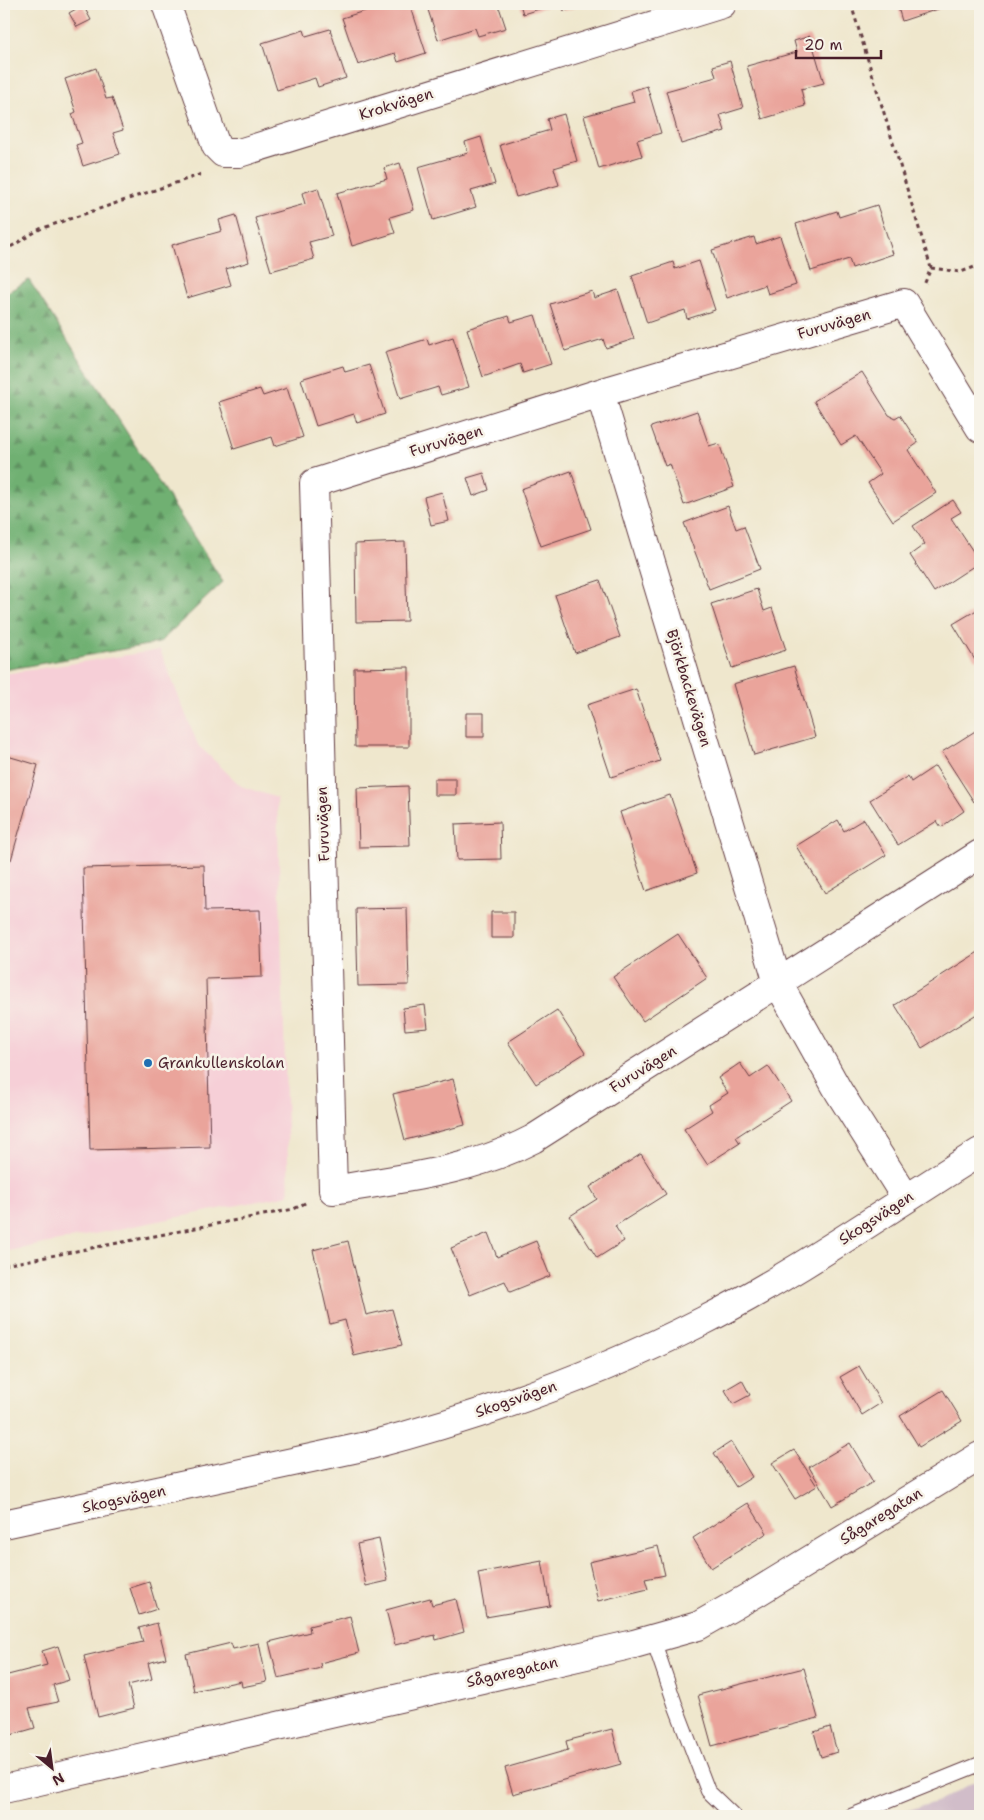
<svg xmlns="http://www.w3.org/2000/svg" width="984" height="1820" font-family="'Shantell Sans',sans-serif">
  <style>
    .built { fill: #f6cfd7 }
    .railway { fill: #d1bdc9 }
    .forest { fill: url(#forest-firs); stroke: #5c684e }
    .building { fill: #eaa49b }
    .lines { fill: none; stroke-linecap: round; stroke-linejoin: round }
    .service-casing { stroke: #633d43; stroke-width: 16 }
    .minor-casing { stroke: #633d43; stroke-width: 30 }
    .path { stroke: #633d43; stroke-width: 3; stroke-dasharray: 4 4; stroke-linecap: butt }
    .service { stroke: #fff; stroke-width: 14 }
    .minor { stroke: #fff; stroke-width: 28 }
    .poi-dot { fill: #1f6fb2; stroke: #f7f3e8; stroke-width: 2 }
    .labels { text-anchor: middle; stroke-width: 5; stroke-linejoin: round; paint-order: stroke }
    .street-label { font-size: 15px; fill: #4a1f2b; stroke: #f7f3e8 }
    .poi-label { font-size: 15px; fill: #4a1f2b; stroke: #f7f3e8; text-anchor: start }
  </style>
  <defs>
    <pattern id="forest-firs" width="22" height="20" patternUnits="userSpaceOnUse" patternTransform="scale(1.25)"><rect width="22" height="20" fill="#6fb072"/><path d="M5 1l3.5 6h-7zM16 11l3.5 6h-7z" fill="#5d8f5e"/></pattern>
  </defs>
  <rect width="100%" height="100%" fill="#f7f3e8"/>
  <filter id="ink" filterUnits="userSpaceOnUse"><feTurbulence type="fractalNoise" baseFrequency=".02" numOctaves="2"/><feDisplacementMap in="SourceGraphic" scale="10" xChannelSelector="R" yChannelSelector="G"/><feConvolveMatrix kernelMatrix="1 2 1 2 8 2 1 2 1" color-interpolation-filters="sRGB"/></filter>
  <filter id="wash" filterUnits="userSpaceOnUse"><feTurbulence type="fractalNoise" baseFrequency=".0096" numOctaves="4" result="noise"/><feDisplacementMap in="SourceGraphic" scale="20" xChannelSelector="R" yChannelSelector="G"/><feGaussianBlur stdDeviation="1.12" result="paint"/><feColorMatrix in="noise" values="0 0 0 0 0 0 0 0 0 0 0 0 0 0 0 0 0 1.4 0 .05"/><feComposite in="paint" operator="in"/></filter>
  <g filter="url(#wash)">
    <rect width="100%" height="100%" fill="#efe7cd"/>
    <!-- built -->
    <path class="built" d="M160,650l38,95 43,41 36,12 12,397 -285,57v-578z"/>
    <!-- railway -->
    <path class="railway" d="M980,1779v37h-92l51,-15z"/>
    <!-- forest -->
    <path class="forest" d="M29,280l194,302 -64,61 -155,27v-376z"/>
    <g id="blocks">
      <!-- building -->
      <path class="building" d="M410,4l16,49 -28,9 -3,-9 -37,12 -16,-47 42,-13 2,6z
        M426,4h72l8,24 -28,8 -3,-8 -37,12z
        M520,4h35l-32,10z
        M561,4h24l-21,7z
        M897,4h56l-51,17z
        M83,5l8,15 -14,7 -8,-14z
        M330,29l16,49 -28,9 -3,-9 -38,12 -15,-47 42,-13 2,6z
        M810,36l14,47 -23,6 4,17 -43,13 -15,-53 50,-14 -3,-11z
        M730,61l13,47 -23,7 5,16 -44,13 -15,-53 50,-14 -3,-11z
        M96,68l10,31 6,-1 11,32 -10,3 7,21 -37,12 -7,-21 6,-2 -10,-29 4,-2 -11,-33z
        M647,86l14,47 -24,7 5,16 -43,13 -15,-53 50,-14 -3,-11z
        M564,114l13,47 -23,7 5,17 -43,12 -16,-52 50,-15 -3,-11z
        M481,137l14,47 -24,7 5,16 -43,13 -15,-53 50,-14 -3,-11z
        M400,163l14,47 -24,7 5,16 -43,13 -15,-53 50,-14 -3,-11z
        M318,188l14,48 -23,6 5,17 -43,12 -16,-53 50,-14 -3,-11z
        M877,205l16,49 -41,14 -3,-9 -38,12 -15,-47 41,-13 2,6z
        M236,215l13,47 -23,7 5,16 -44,13 -15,-53 50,-14 -3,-11z
        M780,236l16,49 -28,9 -3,-9 -38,13 -15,-48 42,-13 2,7z
        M699,261l16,49 -28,9 -2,-9 -38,13 -15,-47 41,-14 2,7z
        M618,290l16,49 -28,9 -3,-9 -38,12 -15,-47 42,-13 2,7z
        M535,315l16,49 -28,9 -3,-9 -37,13 -16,-48 42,-13 2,6z
        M453,337l16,50 -28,8 -3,-8 -38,12 -15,-47 42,-13 2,6z
        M369,365l16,49 -28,9 -3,-9 -38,12 -15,-47 42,-13 2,6z
        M862,372l27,43 6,3 5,-3 18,28 -10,7 28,43 -43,28 -25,-38 13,-9 -25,-38 -15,9 -27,-44z
        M287,388l16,49 -28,9 -3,-9 -38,12 -15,-47 41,-13 3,7z
        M697,411l12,35 10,-3 15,44 -50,18 -14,-41 -5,2 -14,-39z
        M571,471l20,58 -50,17 -20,-57z
        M484,473l5,17 -16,6 -6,-18z
        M442,492l7,29 -18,4 -7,-28z
        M953,500l8,12 -10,6 29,44 -46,30 -24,-37 15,-11 -12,-18z
        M728,506l8,23 8,-3 16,43 -51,20 -25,-66z
        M405,542l2,79 -51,1 -1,-78z
        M600,580l20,57 -45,16 -20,-58z
        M757,589l7,22 8,-3 14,42 -54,18 -21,-64z
        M980,608v49l-5,3 -22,-36z
        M794,666l21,71 -61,18 -21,-71z
        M409,667v80h-54l-1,-79z
        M636,689l24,72 -49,16 -24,-72z
        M466,713h18v24h-18z
        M980,728v70l-6,4 -32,-50z
        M4,755l34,10 -27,95 -7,-2z
        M935,766l29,45 -23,16 -4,-6 -39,24 -28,-45 38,-24 3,6z
        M434,779h22v16h-22z
        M408,786l2,60 -51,1 -2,-59z
        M670,795l27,78 -51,18 -26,-79z
        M864,819l22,36 -61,38 -29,-47 42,-26 6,11z
        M500,822l1,37 -44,1 -2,-36z
        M204,865l1,46 55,-1 2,67 -56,2 4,168 -120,3 -7,-282z
        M407,908l2,77 -51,1 -2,-77z
        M491,912h23v26h-23z
        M678,934l29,44 -64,43 -30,-44z
        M980,951v61l-58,36 -27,-43z
        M425,1005l3,23 -23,2 -2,-22z
        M557,1010l28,43 -49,31 -28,-42z
        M740,1063l10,15 18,-12 23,35 -55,36 4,6 -33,21 -23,-35 28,-18 -3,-6 19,-12 -10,-15z
        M453,1079l12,46 -60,15 -12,-46z
        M641,1154l25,40 -51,32 9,15 -27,17 -27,-42 27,-17 -7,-12z
        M488,1233l9,24 39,-16 14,35 -40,16 -5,-11 -35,14 -19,-47z
        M348,1241l18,74 26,-6 10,36 -48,11 -9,-36 -15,4 -17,-74z
        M859,1366l22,37 -19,12 -22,-38z
        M742,1380l8,15 -17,9 -8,-14z
        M943,1390l19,31 -43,26 -19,-31z
        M731,1442l21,35 -16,10 -22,-34z
        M850,1443l23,39 -41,24 -23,-39z
        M794,1450l23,36 -22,13 -23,-36z
        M748,1503l19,30 -56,35 -18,-30z
        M379,1539l9,42 -22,5 -9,-42z
        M658,1546l7,29 -20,4 3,10 -50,12 -9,-39z
        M542,1561l8,45 -64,11 -8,-44z
        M149,1582l8,27 -18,6 -9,-27z
        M430,1598l2,7 24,-6 8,33 -28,8 -1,-5 -40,10 -9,-35z
        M350,1616l9,37 -39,10 1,5 -43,10 -9,-36 41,-10 -1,-6z
        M157,1623l9,35 -18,5 4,16 -24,6 6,23 -36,9 -14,-61 59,-14 -4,-14z
        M231,1643l2,6 26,-6 8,39 -25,5 -1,-6 -47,10 -8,-37z
        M58,1646l11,34 -16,5 5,17 -29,6 6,20 -31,9v-61l43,-11 -5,-14z
        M804,1668l14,50 -106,28 -14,-51z
        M830,1727l7,25 -16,5 -7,-25z
        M612,1729l9,35 -108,30 -8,-26 63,-18 -2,-9z"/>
    </g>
  </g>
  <g filter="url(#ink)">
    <use href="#blocks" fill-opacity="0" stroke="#633d43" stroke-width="1"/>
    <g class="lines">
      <!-- service casing -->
      <g class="service-casing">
        <path id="service" d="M653,1639l23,68 32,84 26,25
          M851,1816l129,-52"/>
      </g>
      <!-- minor casing -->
      <g class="minor-casing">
        <path id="minor" d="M166,4l50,142 7,7h16l483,-149
          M600,393l178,590 61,109 67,106
          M980,428l-76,-125 -304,90 -286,90 19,707c69,-12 137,-18 200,-51l447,-285
          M4,1524l363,-78c115,-30 230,-71 336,-125 97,-49 185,-112 277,-169
          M4,1789l630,-145 64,-18 58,-33 224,-137"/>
      </g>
      <!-- path -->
      <path class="path" d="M851,4l80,264 -7,17
        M4,251l36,-22 159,-54 4,-3
        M931,268l30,4 19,-7
        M4,1265l290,-56 13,-7"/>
      <!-- service -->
      <use href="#service" class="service"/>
      <!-- minor -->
      <use href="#minor" class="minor"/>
    </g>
  </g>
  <!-- markers -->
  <circle class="poi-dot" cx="148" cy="1063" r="5"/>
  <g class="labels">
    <!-- street labels -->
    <g class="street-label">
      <text transform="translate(396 104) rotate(-17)" y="5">Krokvägen</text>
      <text transform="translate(834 324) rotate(-16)" y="5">Furuvägen</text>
      <text transform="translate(446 441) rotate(-17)" y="5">Furuvägen</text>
      <text transform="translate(689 688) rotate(73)" y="5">Björkbackevägen</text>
      <text transform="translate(323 824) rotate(-92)" y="5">Furuvägen</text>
      <text transform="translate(643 1069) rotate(-32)" y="5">Furuvägen</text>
      <text transform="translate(876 1218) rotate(-33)" y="5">Skogsvägen</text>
      <text transform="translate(516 1399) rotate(-19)" y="5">Skogsvägen</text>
      <text transform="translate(124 1499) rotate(-12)" y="5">Skogsvägen</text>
      <text transform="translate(881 1516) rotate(-32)" y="5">Sågaregatan</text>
      <text transform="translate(512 1672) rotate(-13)" y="5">Sågaregatan</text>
    </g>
    <!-- poi labels -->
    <g class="poi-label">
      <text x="158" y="1068">Grankullenskolan</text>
    </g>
  </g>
  <!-- margin -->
  <rect width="984" height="1820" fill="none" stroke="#f7f3e8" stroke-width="20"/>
  <!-- north arrow -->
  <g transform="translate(52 1768) rotate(151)" stroke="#f7f3e8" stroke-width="4" paint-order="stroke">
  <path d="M0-4L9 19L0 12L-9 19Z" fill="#4a1f2b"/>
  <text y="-8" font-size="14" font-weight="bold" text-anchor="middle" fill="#4a1f2b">N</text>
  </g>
  <!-- scale -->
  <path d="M796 50v8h85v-8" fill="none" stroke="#4a1f2b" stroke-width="2.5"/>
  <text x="804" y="50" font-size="15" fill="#4a1f2b" stroke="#f7f3e8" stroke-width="4" paint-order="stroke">20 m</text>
</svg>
